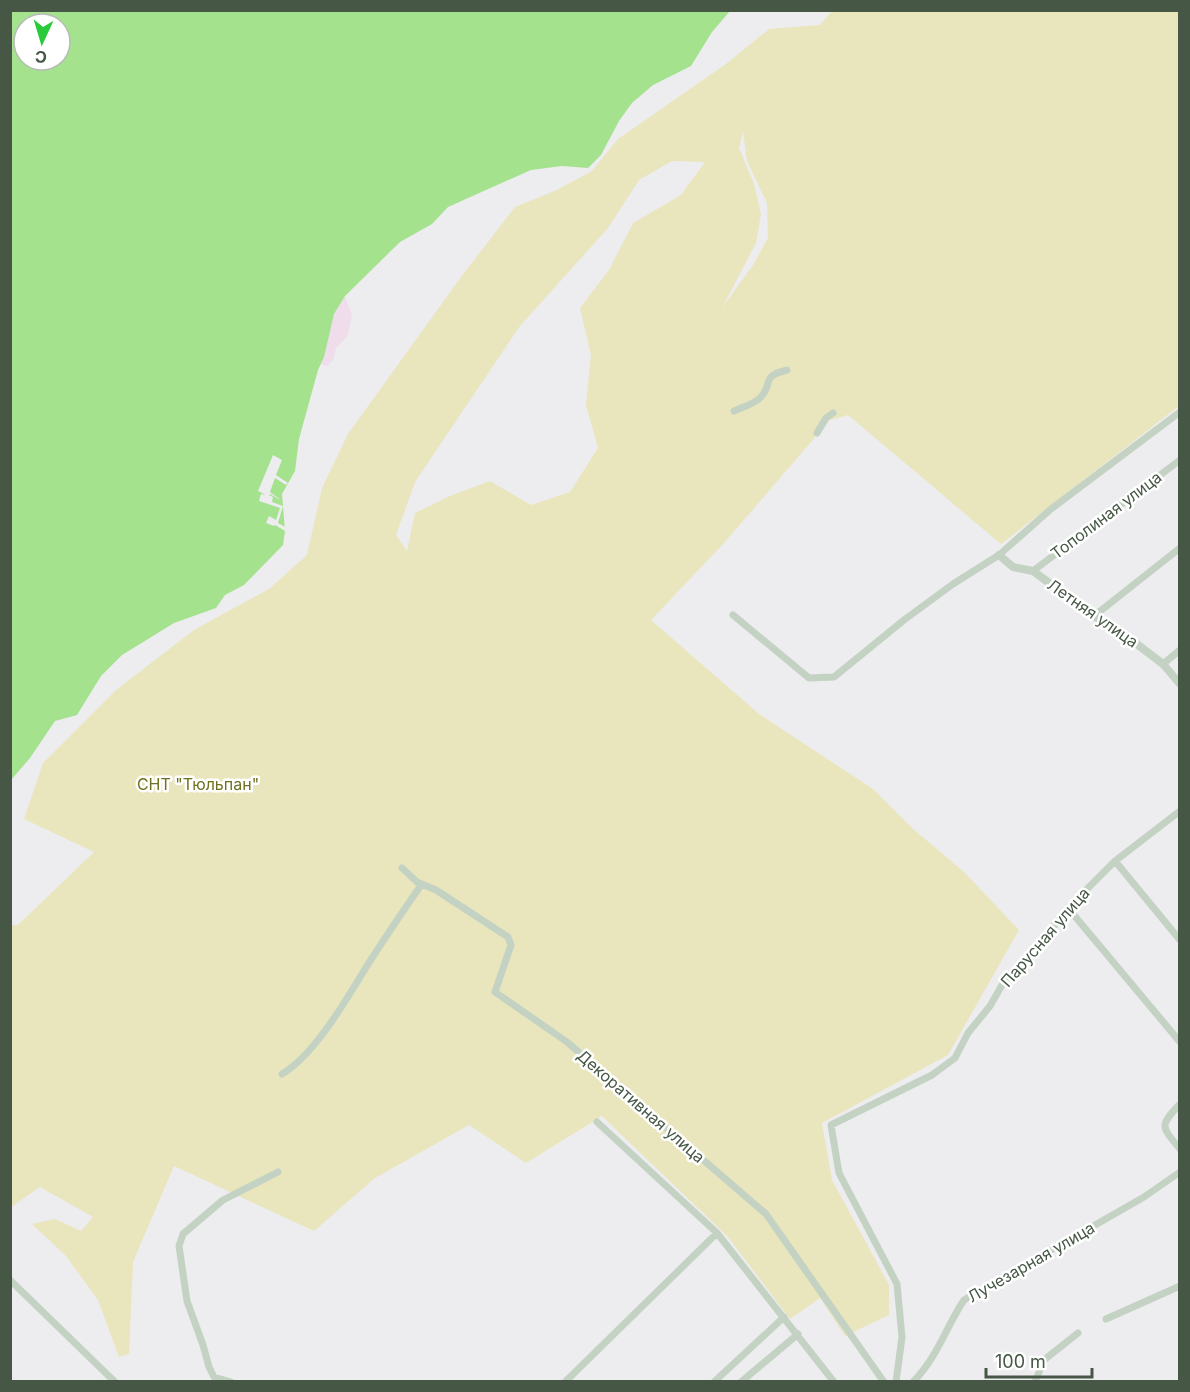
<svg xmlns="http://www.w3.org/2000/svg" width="1190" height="1392" font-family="Inter,sans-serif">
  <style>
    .green { fill: #e9e6bd; fill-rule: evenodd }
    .sand { fill: #efddeb }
    .water { fill: #a4e28e; fill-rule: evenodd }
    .pier { fill: #edecef }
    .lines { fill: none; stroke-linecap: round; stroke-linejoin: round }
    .minor { stroke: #c4d2c4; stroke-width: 7 }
    .tertiary { stroke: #c4d2c4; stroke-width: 8 }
    .labels { text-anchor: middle; stroke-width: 5; stroke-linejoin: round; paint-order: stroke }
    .street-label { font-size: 16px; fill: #465746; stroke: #fff }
    .park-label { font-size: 16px; fill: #6e711f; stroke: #fff }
  </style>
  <rect width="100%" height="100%" fill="#edecef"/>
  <!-- green -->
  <path class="green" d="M833,10l346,1v395l-178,138 -153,-129 -18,5 -106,123 -73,77 108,94 114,75 39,39 52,44 55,58 -71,125 -126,68 10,57 57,105v30l-44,21 -25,-38 -30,21 -62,-82 -126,-121 -76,47 -57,-38 -94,53 -61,53 -140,-65 -41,96 -4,92 -10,3 -21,-57 -32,-44 -34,-32 23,-5 26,12 12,-14 -53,-30 -29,20v-282h7l76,-73 -70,-33 19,-56 73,-73 78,-60 75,-41 38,-34 15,-67 26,-54 113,-157 54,-70 42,-17 35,-19 26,-32 108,-75 43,-35 51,-4zM743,132l4,29 20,42 1,35 -15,27 -31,43 34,-65 5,-29 -7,-30 -15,-36zM672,161l33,1 -24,33 -48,28 -24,47 -29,38 11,47 -5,50 12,43 -28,44 -39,13 -41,-24 -40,15 -35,17 -8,38 -11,-16 19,-53 105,-156 88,-98 31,-48z"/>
  <!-- sand -->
  <path class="sand" d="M345,296l7,19 -4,20 -12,13 -3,12 -6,6 -6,-1 13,-51z"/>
  <!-- water -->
  <path class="water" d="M11,11h719l-18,21 -21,34 -38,19 -21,18 -13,18 -18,34 -13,13 -26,-2 -31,4 -83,37 -16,17 -32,18 -55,54 -11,18 -10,43 -6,13 -19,69 -4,32 -13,23 3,37 -2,14 -39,40 -19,10 -9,13 -42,15 -52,32 -21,21 -24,39 -22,6 -25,37 -19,22zM24,24h36v36h-36z"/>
  <!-- pier -->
  <path class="pier" d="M273,455l9,5 -6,15 12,8 -2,2 -11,-7 -5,14 12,9 -12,-7 -1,1 4,2 -1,5 11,4 -5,17 7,4v4l-10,-6 -1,1 -8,-3 3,-7 7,4 4,-12 -21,-7 2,-7 5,1 -8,-4z"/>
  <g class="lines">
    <!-- minor -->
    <path class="minor" d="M734,411c8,-4 21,-7 27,-14 13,-15 -1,-20 26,-27
      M817,433l9,-15 7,-5
      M1033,571l147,-111
      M733,615l76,63 25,-1 70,-57 49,-36 46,-29 52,-46 129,-97
      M1094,616l86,-68
      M1163,664l17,-14
      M1115,861l65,79
      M402,868l15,14 19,8 72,47 3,8 -16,47 72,50 199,172 118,168
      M1068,908l112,134
      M282,1074c34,-20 67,-79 88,-113 17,-26 34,-52 52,-77
      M1180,1104c-21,22 -19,22 0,45
      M597,1122l120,111 117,149
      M10,1280l105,102
      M1106,1319l74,-33
      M231,1382l-17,-5 -5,-10 -6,-22 -16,-44 -8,-55 4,-12 40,-34 55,-28
      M565,1382l152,-149
      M714,1382l70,-65
      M741,1382l57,-48
      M896,1382l6,-45 -5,-53 -58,-111 -8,-48 101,-50 23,-17 13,-25 22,-27 16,-28 22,-19 40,-51 47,-47 65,-50
      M913,1382c24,-24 33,-55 51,-82l180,-103 36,-25
      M1035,1382l9,-22 34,-27"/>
    <!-- tertiary -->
    <path class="tertiary" d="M999,555l14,12 20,4 61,45 31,19 38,29 17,20"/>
  </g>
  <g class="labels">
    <!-- street labels -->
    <g class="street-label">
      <text transform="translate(1106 515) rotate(-37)" y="6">Тополиная улица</text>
      <text transform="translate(1093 613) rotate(35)" y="6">Летняя улица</text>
      <text transform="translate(1045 937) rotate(-49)" y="6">Парусная улица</text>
      <text transform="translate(641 1106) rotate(41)" y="6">Декоративная улица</text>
      <text transform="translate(1031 1262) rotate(-30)" y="6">Лучезарная улица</text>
    </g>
    <!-- park labels -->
    <g class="park-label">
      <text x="198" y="790">СНТ "Тюльпан"</text>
    </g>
  </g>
  <!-- border -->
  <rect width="1190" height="1392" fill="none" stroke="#465746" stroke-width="24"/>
  <!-- north arrow -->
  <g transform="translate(42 42) rotate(184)"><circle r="28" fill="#ffffff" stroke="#b5bcb5" stroke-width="1.5"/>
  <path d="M0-4.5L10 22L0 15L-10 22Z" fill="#29cb3a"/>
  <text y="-9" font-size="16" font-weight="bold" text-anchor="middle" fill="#465746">С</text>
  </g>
  <!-- scale -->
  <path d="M986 1368v9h106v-9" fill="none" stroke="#465746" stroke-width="3"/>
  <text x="995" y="1368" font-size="18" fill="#465746" stroke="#ffffff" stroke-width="4.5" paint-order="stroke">100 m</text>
</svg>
